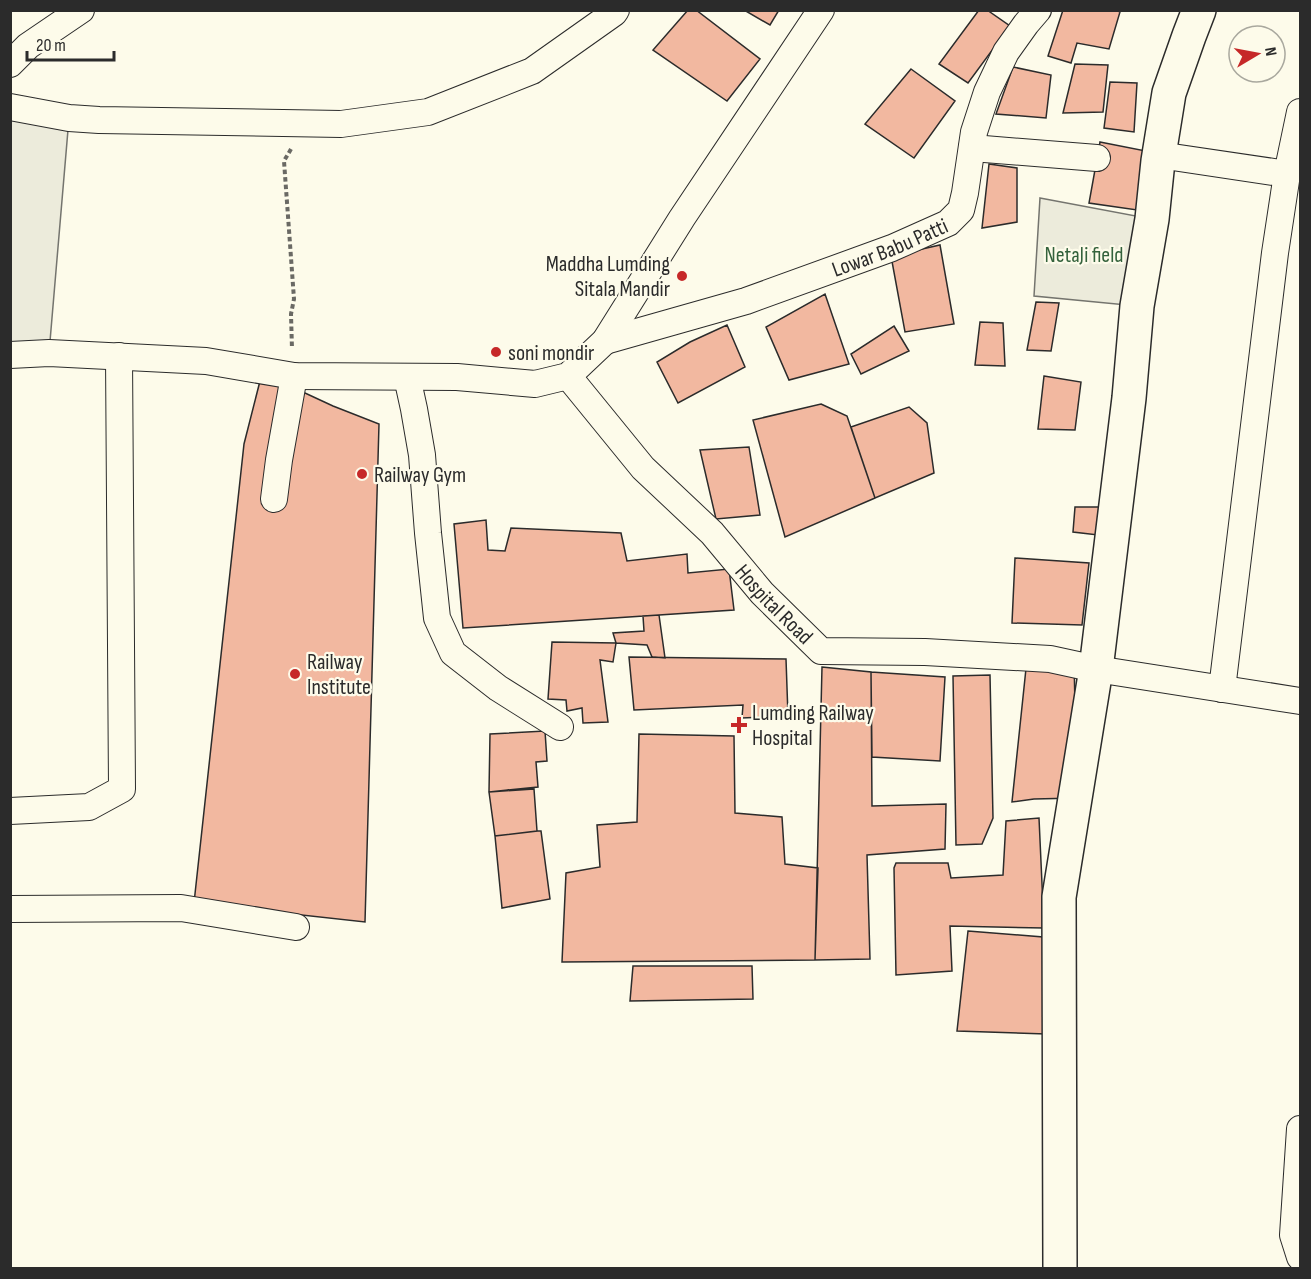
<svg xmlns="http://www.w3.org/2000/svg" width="1311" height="1279" font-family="'Sofia Sans Condensed',sans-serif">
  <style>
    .green { fill: #ecebdb; stroke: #74746e; stroke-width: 1.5 }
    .building { fill: #f2b8a0; stroke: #2b2b2b; stroke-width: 1.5 }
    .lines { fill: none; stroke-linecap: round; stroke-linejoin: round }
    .street-casing { stroke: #2b2b2b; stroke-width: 28 }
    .secondary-casing { stroke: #2b2b2b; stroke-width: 36 }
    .path { stroke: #6a6964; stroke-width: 4; stroke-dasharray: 4.5 3; stroke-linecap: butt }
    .street { stroke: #fdfbea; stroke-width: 26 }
    .secondary { stroke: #fdfbea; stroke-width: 33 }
    .poi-dot { fill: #c62828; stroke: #fdfbea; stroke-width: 2 }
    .labels { text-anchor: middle; stroke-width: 4.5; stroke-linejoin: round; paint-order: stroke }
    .street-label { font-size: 22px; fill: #2b2b2b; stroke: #fdfbea }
    .park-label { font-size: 22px; fill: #34623c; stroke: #fdfbea }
    .poi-label { font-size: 22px; fill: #2b2b2b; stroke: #fdfbea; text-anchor: start }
  </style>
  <rect width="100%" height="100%" fill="#fdfbea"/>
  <!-- green -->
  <path class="green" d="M10,107l59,11 -20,235 -38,2z
    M1040,198l112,21 -15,87 -103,-10z"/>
  <!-- building -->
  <path class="building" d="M688,10h8l64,49 -33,42 -74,-51z
    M744,10h35l-9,15z
    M979,10h8l23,16 -42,57 -29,-19z
    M1063,10h53l4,2 -11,37 -32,-6 -6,20 -23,-7z
    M1075,64l33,1 -5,47 -40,1z
    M1013,67l38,8 -5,43 -50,-4z
    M911,69l44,32 -41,57 -49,-34z
    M1110,82l27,1 -3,49 -30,-4z
    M1100,142l51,10 -7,59 -55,-8z
    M989,164l28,4v54l-35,6z
    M940,245l14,79 -49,8 -14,-76z
    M825,294l24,70 -60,16 -23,-53z
    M1036,302l23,1 -8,48 -24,-1z
    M980,322l23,1 2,43 -30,-1z
    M727,325l18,42 -67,36 -21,-41 33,-20z
    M894,326l15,25 -48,23 -10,-20z
    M1044,376l37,6 -6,48 -37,-1z
    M260,381l45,12 28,13 46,18 -14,498 -171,-19 50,-459z
    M821,404l26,12 28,82 -90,39 -32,-117z
    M909,407l18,16 7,50 -59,25 -24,-71z
    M749,447l11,68 -44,4 -16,-69z
    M1075,507h26l-3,28 -25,-3z
    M486,520l2,30 17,1 6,-23 110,5 6,28 60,-7 1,19 41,-4 5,41 -271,18 -9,-104z
    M1015,558l74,5 -7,62 -70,-2z
    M659,615l6,43 -13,-1 -5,-12 -31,-2 -3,-10 31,-2 -1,-15z
    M552,642l64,1 -3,19 -13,-2 8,62 -25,1 -1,-15 -15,3 -1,-11 -18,-1z
    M629,657l157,2 2,57 -46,2 1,-13 -109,5z
    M1027,659l47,1 3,138 -43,1 -22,3z
    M822,667l49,5 1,134 74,-2 -1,45 -78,6 3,104 -55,1z
    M871,672l74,5 -5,84 -68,-4z
    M990,675l3,143 -11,26 -26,1 -3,-169z
    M545,731l2,30 -11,1 2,25 -49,5 1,-58z
    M639,734l95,2 1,77 47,4 3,47 33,4 -3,92 -253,2 4,-89 34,-6 -3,-42 40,-3z
    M534,789l3,42 -42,5 -6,-44z
    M1039,818l5,110 -94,-2 2,45 -56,4 -2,-107 2,-5h52l3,15 52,-3 3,-54z
    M537,831h4l9,68 -48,9 -7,-72z
    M968,931l75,6 3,97 -89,-3z
    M633,966h119l1,33 -123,2z"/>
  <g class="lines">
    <!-- street casing -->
    <g class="street-casing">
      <g id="street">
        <path d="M10,64l18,-18 53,-36"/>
        <path d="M10,107l59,11 30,2 242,4 87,-12 104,-41 82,-58 2,-3"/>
        <path d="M972,148l125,10"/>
        <path d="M1159,155l128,19"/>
        <path id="s1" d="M605,341l141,-40 146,-53 56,-25 13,-13 4,-17 9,-61 13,-40 19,-40 20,-28 12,-14"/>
        <path d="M10,355l39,-2 157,8 88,15 163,1 78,7 33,-8 37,-35 77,-123 139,-208"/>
        <path id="s2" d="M568,376l75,92 69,65 50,60 59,58 104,1 125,7 46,10 204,32"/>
        <path d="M407,377l7,32 8,46 6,78 9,85 16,35 45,35 62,39"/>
        <path d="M274,499l5,-39 15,-84"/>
        <path d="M1222,689l53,-436 12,-79 13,-62"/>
        <path d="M10,811l79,-4 33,-18 -3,-433"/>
        <path d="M10,909l171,-1 115,19"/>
        <path d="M1300,1129l-7,106 7,22"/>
      </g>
    </g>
    <!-- secondary casing -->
    <g class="secondary-casing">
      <path id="secondary" d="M1060,1268l-1,-371 37,-228 33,-271 8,-92 15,-87 6,-58 11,-68 20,-57 10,-26"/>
    </g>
    <!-- path -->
    <path class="path" d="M291,149l-7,12 10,138 -3,15 1,35"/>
    <!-- street -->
    <use href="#street" class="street"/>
    <!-- secondary -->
    <use href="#secondary" class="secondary"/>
  </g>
  <!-- markers -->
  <g class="poi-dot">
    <circle cx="682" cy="276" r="6"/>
    <circle cx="496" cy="352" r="6"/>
    <circle cx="362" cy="474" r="6"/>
    <circle cx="295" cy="674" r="6"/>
    <path d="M736 716h6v6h6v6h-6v6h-6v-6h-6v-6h6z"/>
  </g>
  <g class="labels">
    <!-- street labels -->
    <g class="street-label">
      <text dy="8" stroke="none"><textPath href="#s1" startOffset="300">Lowar Babu Patti</textPath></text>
      <text dy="8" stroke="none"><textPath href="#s2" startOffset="308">Hospital Road</textPath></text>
    </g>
    <!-- park labels -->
    <g class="park-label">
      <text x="1084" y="262">NetaJi field</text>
    </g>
    <!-- poi labels -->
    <g class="poi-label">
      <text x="670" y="271" text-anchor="end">Maddha Lumding<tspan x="670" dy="25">Sitala Mandir</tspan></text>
      <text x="508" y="360">soni mondir</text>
      <text x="374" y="482">Railway Gym</text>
      <text x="307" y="669">Railway<tspan x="307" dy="25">Institute</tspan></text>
      <text x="752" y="720">Lumding Railway<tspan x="752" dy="25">Hospital</tspan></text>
    </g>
  </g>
  <!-- border -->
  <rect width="1311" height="1279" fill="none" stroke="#2b2b2b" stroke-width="24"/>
  <!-- north arrow -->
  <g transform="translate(1257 54) rotate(80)"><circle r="28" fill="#fdfbea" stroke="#a9a89e" stroke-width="1.5"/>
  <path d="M0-4.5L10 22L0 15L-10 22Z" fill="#c62828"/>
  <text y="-9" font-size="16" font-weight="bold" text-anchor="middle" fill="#2b2b2b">N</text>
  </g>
  <!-- scale -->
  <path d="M27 51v9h87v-9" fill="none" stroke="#2b2b2b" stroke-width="3"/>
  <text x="36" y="51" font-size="18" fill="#2b2b2b" stroke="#fdfbea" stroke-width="4.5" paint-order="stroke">20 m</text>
</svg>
